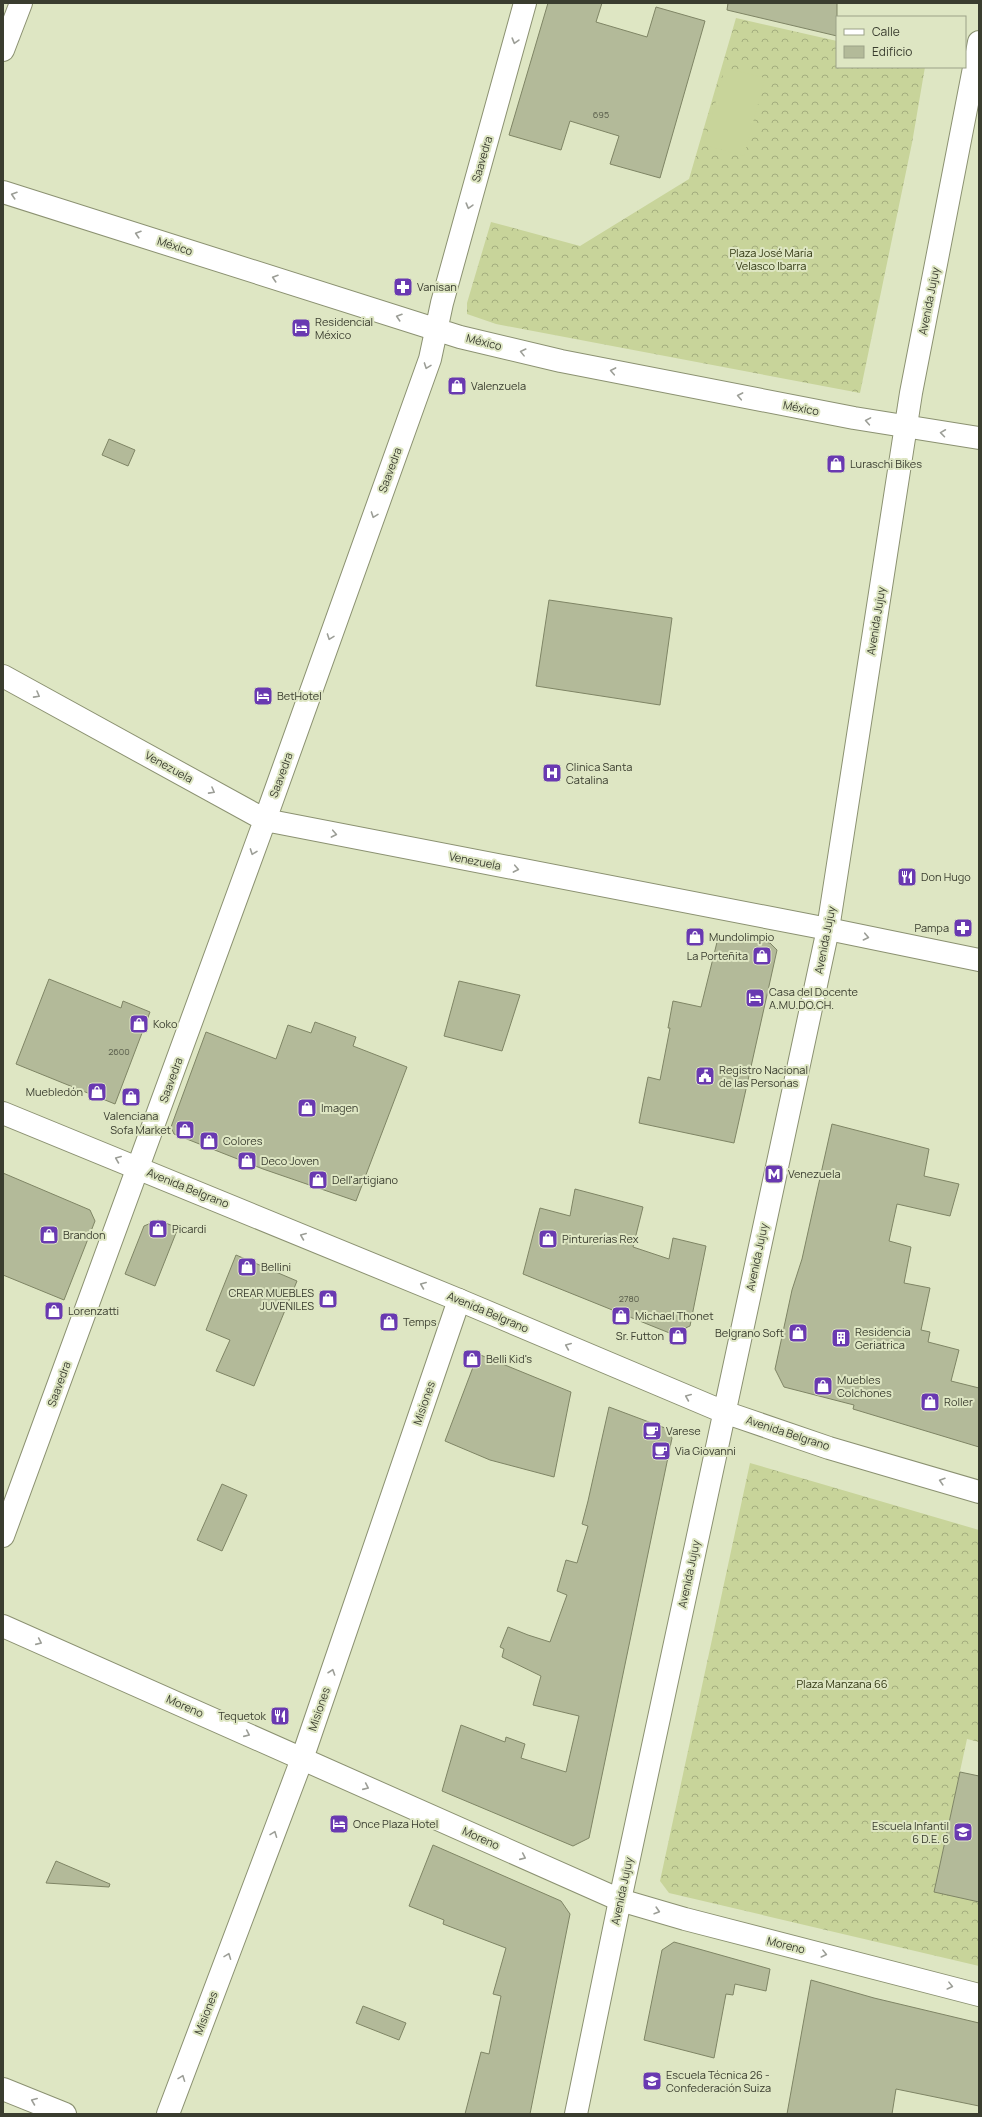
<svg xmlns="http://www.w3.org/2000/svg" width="982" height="2117" font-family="Manrope,sans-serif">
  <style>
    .forest { fill: url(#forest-crowns) }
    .pitch { fill: #c8d49a }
    .building { fill: #b3ba99; stroke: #7f8565 }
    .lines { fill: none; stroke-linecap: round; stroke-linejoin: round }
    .minor-casing { stroke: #8b9171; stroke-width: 24 }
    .major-casing { stroke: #8b9171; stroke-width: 24 }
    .minor { stroke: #fff; stroke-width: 22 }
    .major { stroke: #fff; stroke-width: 22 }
    .oneway { stroke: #9c9e97 }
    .labels { text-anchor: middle; stroke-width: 4; stroke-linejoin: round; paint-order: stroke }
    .number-label { font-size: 9px; fill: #585c4a }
    .street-label { font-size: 11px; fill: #3a3d2f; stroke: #dee6c3 }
    .park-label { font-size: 11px; fill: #333914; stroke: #dee6c3 }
    .poi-label { font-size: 11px; fill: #3a3d2f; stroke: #dee6c3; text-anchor: start }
  </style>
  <defs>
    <pattern id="forest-crowns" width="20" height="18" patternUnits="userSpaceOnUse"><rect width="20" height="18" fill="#c8d49a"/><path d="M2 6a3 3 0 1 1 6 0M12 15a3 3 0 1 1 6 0" fill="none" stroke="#a3ad7e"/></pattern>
  </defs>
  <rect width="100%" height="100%" fill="#dee6c3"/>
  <!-- forest -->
  <path class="forest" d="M736,18l101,23v26h88l-13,76 -52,250 -364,-69 -29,-10v-11l24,-81 89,24 109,-67z
    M750,1463l229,67v212l-12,-3 -33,152 45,11v64l-310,-73 -9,-12z"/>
  <!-- pitch -->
  <path class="pitch" d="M725,68l40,10 -21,78 -40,-11z"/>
  <!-- building -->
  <path class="building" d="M548,3h54l-6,19 51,15 9,-30 49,14 -45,157 -50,-14 9,-28 -49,-15 -9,29 -52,-15z
    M728,3h109v33l-110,-26z
    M109,439l26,11 -7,16 -26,-11z
    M549,600l123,18 -12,87 -124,-19z
    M719,934l51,9 7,7 -43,193 -95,-20 9,-46 12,3 10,-52h-2l5,-27 28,6z
    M49,979l72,29 2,-7 27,11 -35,92 -99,-40z
    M459,981l61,14 -18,56 -58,-15z
    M315,1022l41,15 -3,9 54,21 -51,134 -93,-32 -89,-35 -3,-7 35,-95 70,27 12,-34 23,8z
    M832,1124l97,25 -5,27 35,8 -9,32 -53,-12 -8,37 22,6 -7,36 26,5 -9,42 9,2 -2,10 31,8 -8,31 28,7v59l-126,-38 1,-4 -70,-18 -9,-18 17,-79 10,-31z
    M3,1173l87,37 5,11 -31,79 -61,-25z
    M575,1189l68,18 -10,40 36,12 4,-21 33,8 -16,80 -18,8 -149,-60 17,-66 30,8z
    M158,1220l20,8 -23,58 -30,-12 19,-48z
    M236,1255l61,26 -43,105 -38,-15 14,-31 -24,-10z
    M478,1354l93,38 -17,85 -64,-17 -45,-19z
    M609,1407l56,21 7,10 -83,400 -16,8 -131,-55 19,-66 44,17 1,-5 19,7 -4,14 45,14 13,-56 -46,-11 8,-29 -39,-19 2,-8 -4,-2 8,-20 20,8 22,7 17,-47 -10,-4 9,-31 11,3 11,-37 -6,-2 6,-23z
    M222,1484l25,11 -25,56 -25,-11z
    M960,1772l19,4v126l-45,-10z
    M433,1845l128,56 9,13 -40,200h-65l16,-62 8,2 12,-58 -8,-2 13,-46 -63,-24 1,-4 -35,-14z
    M56,1861l54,23 -1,3 -63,-4z
    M674,1942l96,27 -4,22 -31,-7 -2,11 -7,-1 -12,64 -70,-18 18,-90z
    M811,1980l63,18 105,25v83l-83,-17 -4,25h-105z
    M363,2006l43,17 -7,17 -43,-17z"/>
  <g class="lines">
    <!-- minor casing -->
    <g class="minor-casing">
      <path id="minor" d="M3,50l18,-47
        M3,192l457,145 101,24 293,57 125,20
        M3,676l262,144 563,109 151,31
        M3,1536l262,-716 165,-461 12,-56 83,-300
        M3,1626l617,274 65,19 294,76
        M3,2089l62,25
        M168,2114l134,-355 157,-459"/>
    </g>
    <!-- major casing -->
    <g class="major-casing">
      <path id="major" d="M3,1113l456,187 265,112 105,36 150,44
        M576,2114l44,-214 208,-971 83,-536 68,-351"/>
    </g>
    <!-- minor -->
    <use href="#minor" class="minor"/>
    <!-- major -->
    <use href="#major" class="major"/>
  </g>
  <!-- one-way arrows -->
  <defs><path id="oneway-chevron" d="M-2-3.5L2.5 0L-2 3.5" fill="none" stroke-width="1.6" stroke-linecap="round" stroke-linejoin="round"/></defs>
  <g class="oneway">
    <use href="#oneway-chevron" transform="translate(515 41) rotate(106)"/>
    <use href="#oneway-chevron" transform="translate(14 195) rotate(-162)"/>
    <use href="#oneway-chevron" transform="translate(469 206) rotate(106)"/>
    <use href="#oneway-chevron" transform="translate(138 234) rotate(-162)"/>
    <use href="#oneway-chevron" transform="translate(275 278) rotate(-162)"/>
    <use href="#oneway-chevron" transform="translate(399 317) rotate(-162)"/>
    <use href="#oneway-chevron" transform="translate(523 352) rotate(-166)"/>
    <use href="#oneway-chevron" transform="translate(427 366) rotate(110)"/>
    <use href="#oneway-chevron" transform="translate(613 371) rotate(-169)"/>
    <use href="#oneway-chevron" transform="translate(740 396) rotate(-169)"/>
    <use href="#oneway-chevron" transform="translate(868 421) rotate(-170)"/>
    <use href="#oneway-chevron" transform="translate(943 433) rotate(-172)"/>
    <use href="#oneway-chevron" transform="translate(374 515) rotate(110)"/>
    <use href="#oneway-chevron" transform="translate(330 637) rotate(110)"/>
    <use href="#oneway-chevron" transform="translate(37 695) rotate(29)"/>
    <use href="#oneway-chevron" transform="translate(212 791) rotate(29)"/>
    <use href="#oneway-chevron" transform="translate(334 834) rotate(11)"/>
    <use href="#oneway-chevron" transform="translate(253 852) rotate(110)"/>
    <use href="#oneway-chevron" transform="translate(516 869) rotate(11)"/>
    <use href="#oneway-chevron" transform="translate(866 937) rotate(12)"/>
    <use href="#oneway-chevron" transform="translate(118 1159) rotate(-158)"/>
    <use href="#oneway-chevron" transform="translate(303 1236) rotate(-158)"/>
    <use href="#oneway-chevron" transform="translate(423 1285) rotate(-158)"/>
    <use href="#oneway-chevron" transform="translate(568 1346) rotate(-157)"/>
    <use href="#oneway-chevron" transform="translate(688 1397) rotate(-157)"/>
    <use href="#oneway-chevron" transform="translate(942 1481) rotate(-163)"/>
    <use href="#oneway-chevron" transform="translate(39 1642) rotate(24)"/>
    <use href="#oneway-chevron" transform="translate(332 1672) rotate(-71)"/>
    <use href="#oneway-chevron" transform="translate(247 1734) rotate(24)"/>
    <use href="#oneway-chevron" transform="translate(366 1787) rotate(24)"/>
    <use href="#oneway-chevron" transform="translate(274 1834) rotate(-69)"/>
    <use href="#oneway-chevron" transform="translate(523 1857) rotate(24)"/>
    <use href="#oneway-chevron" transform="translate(657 1911) rotate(17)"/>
    <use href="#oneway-chevron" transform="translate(824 1954) rotate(14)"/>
    <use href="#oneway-chevron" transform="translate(228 1956) rotate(-69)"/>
    <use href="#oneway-chevron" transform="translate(950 1986) rotate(14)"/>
    <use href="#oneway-chevron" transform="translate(182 2078) rotate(-69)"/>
    <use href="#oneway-chevron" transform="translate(34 2101) rotate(-158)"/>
  </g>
  <!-- icons -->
  <defs>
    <g id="pharmacy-square" transform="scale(1)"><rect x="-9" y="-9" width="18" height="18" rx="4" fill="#6939b1" stroke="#dee6c3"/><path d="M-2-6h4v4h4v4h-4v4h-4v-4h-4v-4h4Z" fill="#fff"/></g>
    <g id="hotel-square" transform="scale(1)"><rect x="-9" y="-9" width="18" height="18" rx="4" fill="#6939b1" stroke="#dee6c3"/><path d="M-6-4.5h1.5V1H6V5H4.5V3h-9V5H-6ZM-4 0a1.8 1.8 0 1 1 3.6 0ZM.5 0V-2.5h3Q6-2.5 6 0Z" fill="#fff"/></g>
    <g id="shop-square" transform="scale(1)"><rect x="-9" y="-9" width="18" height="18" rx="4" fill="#6939b1" stroke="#dee6c3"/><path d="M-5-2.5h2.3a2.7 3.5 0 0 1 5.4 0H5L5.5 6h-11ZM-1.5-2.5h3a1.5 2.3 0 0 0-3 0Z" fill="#fff"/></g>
    <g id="hospital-square" transform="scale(1)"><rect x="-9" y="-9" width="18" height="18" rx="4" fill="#6939b1" stroke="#dee6c3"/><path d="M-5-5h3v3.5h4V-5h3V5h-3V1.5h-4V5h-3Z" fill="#fff"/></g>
    <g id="restaurant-square" transform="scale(1)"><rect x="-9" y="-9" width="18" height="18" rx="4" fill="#6939b1" stroke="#dee6c3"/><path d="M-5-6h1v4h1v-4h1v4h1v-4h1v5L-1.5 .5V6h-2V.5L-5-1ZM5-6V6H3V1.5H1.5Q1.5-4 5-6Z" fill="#fff"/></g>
    <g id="civic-square" transform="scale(1)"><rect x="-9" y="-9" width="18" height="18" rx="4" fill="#6939b1" stroke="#dee6c3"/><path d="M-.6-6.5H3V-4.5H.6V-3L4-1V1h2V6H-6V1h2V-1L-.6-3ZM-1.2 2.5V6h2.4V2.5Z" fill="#fff"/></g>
    <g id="metro-square" transform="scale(1)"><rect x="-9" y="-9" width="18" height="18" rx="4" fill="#6939b1" stroke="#dee6c3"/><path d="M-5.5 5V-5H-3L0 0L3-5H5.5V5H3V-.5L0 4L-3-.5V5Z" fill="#fff"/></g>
    <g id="building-square" transform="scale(1)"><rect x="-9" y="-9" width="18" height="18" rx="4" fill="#6939b1" stroke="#dee6c3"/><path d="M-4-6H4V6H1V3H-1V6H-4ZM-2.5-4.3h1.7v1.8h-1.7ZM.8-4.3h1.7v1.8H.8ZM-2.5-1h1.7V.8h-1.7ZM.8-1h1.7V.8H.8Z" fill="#fff"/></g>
    <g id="cafe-square" transform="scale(1)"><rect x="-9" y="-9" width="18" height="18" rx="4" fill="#6939b1" stroke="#dee6c3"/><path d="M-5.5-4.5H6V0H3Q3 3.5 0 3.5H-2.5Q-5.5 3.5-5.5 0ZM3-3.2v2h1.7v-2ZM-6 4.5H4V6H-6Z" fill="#fff"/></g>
    <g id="school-square" transform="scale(1)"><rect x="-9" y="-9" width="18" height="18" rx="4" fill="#6939b1" stroke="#dee6c3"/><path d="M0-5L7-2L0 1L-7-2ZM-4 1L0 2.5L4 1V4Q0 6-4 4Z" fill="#fff"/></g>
  </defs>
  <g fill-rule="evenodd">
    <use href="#pharmacy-square" x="403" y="287"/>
    <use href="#hotel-square" x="301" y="328"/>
    <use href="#shop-square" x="457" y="386"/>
    <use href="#shop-square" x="836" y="464"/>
    <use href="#hotel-square" x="263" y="696"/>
    <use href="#hospital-square" x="552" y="773"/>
    <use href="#restaurant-square" x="907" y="877"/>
    <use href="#pharmacy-square" x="963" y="928"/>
    <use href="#shop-square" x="695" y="937"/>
    <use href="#shop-square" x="762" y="956"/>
    <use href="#hotel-square" x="755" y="998"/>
    <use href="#shop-square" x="139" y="1024"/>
    <use href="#civic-square" x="705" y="1076"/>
    <use href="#shop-square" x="97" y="1092"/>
    <use href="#shop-square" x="131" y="1097"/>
    <use href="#shop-square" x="307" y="1108"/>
    <use href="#shop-square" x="185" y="1130"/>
    <use href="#shop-square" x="209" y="1141"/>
    <use href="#shop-square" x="247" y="1161"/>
    <use href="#metro-square" x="774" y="1174"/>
    <use href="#shop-square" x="318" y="1180"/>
    <use href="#shop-square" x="158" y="1229"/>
    <use href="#shop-square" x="49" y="1235"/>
    <use href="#shop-square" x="548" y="1239"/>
    <use href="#shop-square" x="247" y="1267"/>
    <use href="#shop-square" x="328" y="1299"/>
    <use href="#shop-square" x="54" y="1311"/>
    <use href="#shop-square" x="621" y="1316"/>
    <use href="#shop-square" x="389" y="1322"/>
    <use href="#shop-square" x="798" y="1333"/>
    <use href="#shop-square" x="678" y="1336"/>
    <use href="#building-square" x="841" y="1338"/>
    <use href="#shop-square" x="472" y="1359"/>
    <use href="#shop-square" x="823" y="1386"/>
    <use href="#shop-square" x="930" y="1402"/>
    <use href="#cafe-square" x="652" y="1431"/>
    <use href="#cafe-square" x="661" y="1451"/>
    <use href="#restaurant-square" x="280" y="1716"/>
    <use href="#hotel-square" x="339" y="1824"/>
    <use href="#school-square" x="963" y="1832"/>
    <use href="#school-square" x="652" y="2081"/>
  </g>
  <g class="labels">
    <!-- number labels -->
    <g class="number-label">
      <text x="601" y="118">695</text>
      <text x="119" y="1055">2600</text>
      <text x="629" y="1302">2780</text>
    </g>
    <!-- street labels -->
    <g class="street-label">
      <text transform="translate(482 159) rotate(-74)" y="4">Saavedra</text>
      <text transform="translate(175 246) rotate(18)" y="4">México</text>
      <text transform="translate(929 301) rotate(-79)" y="4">Avenida Jujuy</text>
      <text transform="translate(484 342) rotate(14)" y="4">México</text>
      <text transform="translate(801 408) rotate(11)" y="4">México</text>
      <text transform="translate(390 470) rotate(-70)" y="4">Saavedra</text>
      <text transform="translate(876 621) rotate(-81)" y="4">Avenida Jujuy</text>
      <text transform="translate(169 767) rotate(29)" y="4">Venezuela</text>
      <text transform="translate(281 775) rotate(-70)" y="4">Saavedra</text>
      <text transform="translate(475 861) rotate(11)" y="4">Venezuela</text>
      <text transform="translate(825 940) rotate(-79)" y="4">Avenida Jujuy</text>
      <text transform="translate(171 1080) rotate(-70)" y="4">Saavedra</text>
      <text transform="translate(188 1188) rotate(22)" y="4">Avenida Belgrano</text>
      <text transform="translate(757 1257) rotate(-78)" y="4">Avenida Jujuy</text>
      <text transform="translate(488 1312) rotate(23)" y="4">Avenida Belgrano</text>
      <text transform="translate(59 1384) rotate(-70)" y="4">Saavedra</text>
      <text transform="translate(424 1403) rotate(-71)" y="4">Misiones</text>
      <text transform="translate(788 1433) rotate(18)" y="4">Avenida Belgrano</text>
      <text transform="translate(689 1574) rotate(-78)" y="4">Avenida Jujuy</text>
      <text transform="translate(185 1706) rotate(24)" y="4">Moreno</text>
      <text transform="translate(319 1709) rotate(-71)" y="4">Misiones</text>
      <text transform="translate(481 1838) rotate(24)" y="4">Moreno</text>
      <text transform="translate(622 1891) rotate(-78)" y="4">Avenida Jujuy</text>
      <text transform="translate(786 1945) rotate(14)" y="4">Moreno</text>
      <text transform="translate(206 2013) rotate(-69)" y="4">Misiones</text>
    </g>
    <!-- park labels -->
    <g class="park-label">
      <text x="771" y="257">Plaza José María<tspan x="771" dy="13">Velasco Ibarra</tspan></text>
      <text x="842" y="1688">Plaza Manzana 66</text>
    </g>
    <!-- poi labels -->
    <g class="poi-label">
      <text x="417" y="291">Vanisan</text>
      <text x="315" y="326">Residencial<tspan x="315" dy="13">México</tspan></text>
      <text x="471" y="390">Valenzuela</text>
      <text x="850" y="468">Luraschi Bikes</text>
      <text x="277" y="700">BetHotel</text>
      <text x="566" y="771">Clinica Santa<tspan x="566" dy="13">Catalina</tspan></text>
      <text x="921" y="881">Don Hugo</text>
      <text x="949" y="932" text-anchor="end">Pampa</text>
      <text x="709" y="941">Mundolimpio</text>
      <text x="748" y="960" text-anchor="end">La Porteñita</text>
      <text x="769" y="996">Casa del Docente<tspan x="769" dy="13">A.MU.DO.CH.</tspan></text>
      <text x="153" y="1028">Koko</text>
      <text x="719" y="1074">Registro Nacional<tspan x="719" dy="13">de las Personas</tspan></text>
      <text x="83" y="1096" text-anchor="end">Muebledón</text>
      <text x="321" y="1112">Imagen</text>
      <text x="131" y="1120" text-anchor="middle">Valenciana</text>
      <text x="171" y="1134" text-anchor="end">Sofa Market</text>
      <text x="223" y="1145">Colores</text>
      <text x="261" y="1165">Deco Joven</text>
      <text x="788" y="1178">Venezuela</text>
      <text x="332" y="1184">Dell'artigiano</text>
      <text x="172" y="1233">Picardi</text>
      <text x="63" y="1239">Brandon</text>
      <text x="562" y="1243">Pinturerías Rex</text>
      <text x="261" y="1271">Bellini</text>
      <text x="314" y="1297" text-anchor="end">CREAR MUEBLES<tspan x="314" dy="13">JUVENILES</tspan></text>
      <text x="68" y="1315">Lorenzatti</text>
      <text x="635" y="1320">Michael Thonet</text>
      <text x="403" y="1326">Temps</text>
      <text x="855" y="1336">Residencia<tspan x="855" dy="13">Geriatrica</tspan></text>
      <text x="784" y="1337" text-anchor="end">Belgrano Soft</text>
      <text x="664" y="1340" text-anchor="end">Sr. Futton</text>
      <text x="486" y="1363">Belli Kid's</text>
      <text x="837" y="1384">Muebles<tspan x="837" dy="13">Colchones</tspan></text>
      <text x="944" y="1406">Roller</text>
      <text x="666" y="1435">Varese</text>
      <text x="675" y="1455">Via Giovanni</text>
      <text x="266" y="1720" text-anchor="end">Tequetok</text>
      <text x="353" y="1828">Once Plaza Hotel</text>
      <text x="949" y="1830" text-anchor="end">Escuela Infantil<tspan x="949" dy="13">6 D.E. 6</tspan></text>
      <text x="666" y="2079">Escuela Técnica 26 -<tspan x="666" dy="13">Confederación Suiza</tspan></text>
    </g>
  </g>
  <!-- border -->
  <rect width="982" height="2117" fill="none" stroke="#3a3d2f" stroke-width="8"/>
  <!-- legend -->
  <rect x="836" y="16" width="130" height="52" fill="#dee6c3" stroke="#9ca288"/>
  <rect x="844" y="29" width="20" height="6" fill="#ffffff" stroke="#9ca288"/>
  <text x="872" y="36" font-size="12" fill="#3a3d2f">Calle</text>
  <rect x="844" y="46" width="20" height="12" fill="#b3ba99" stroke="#9ca288"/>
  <text x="872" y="56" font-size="12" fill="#3a3d2f">Edificio</text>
</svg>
